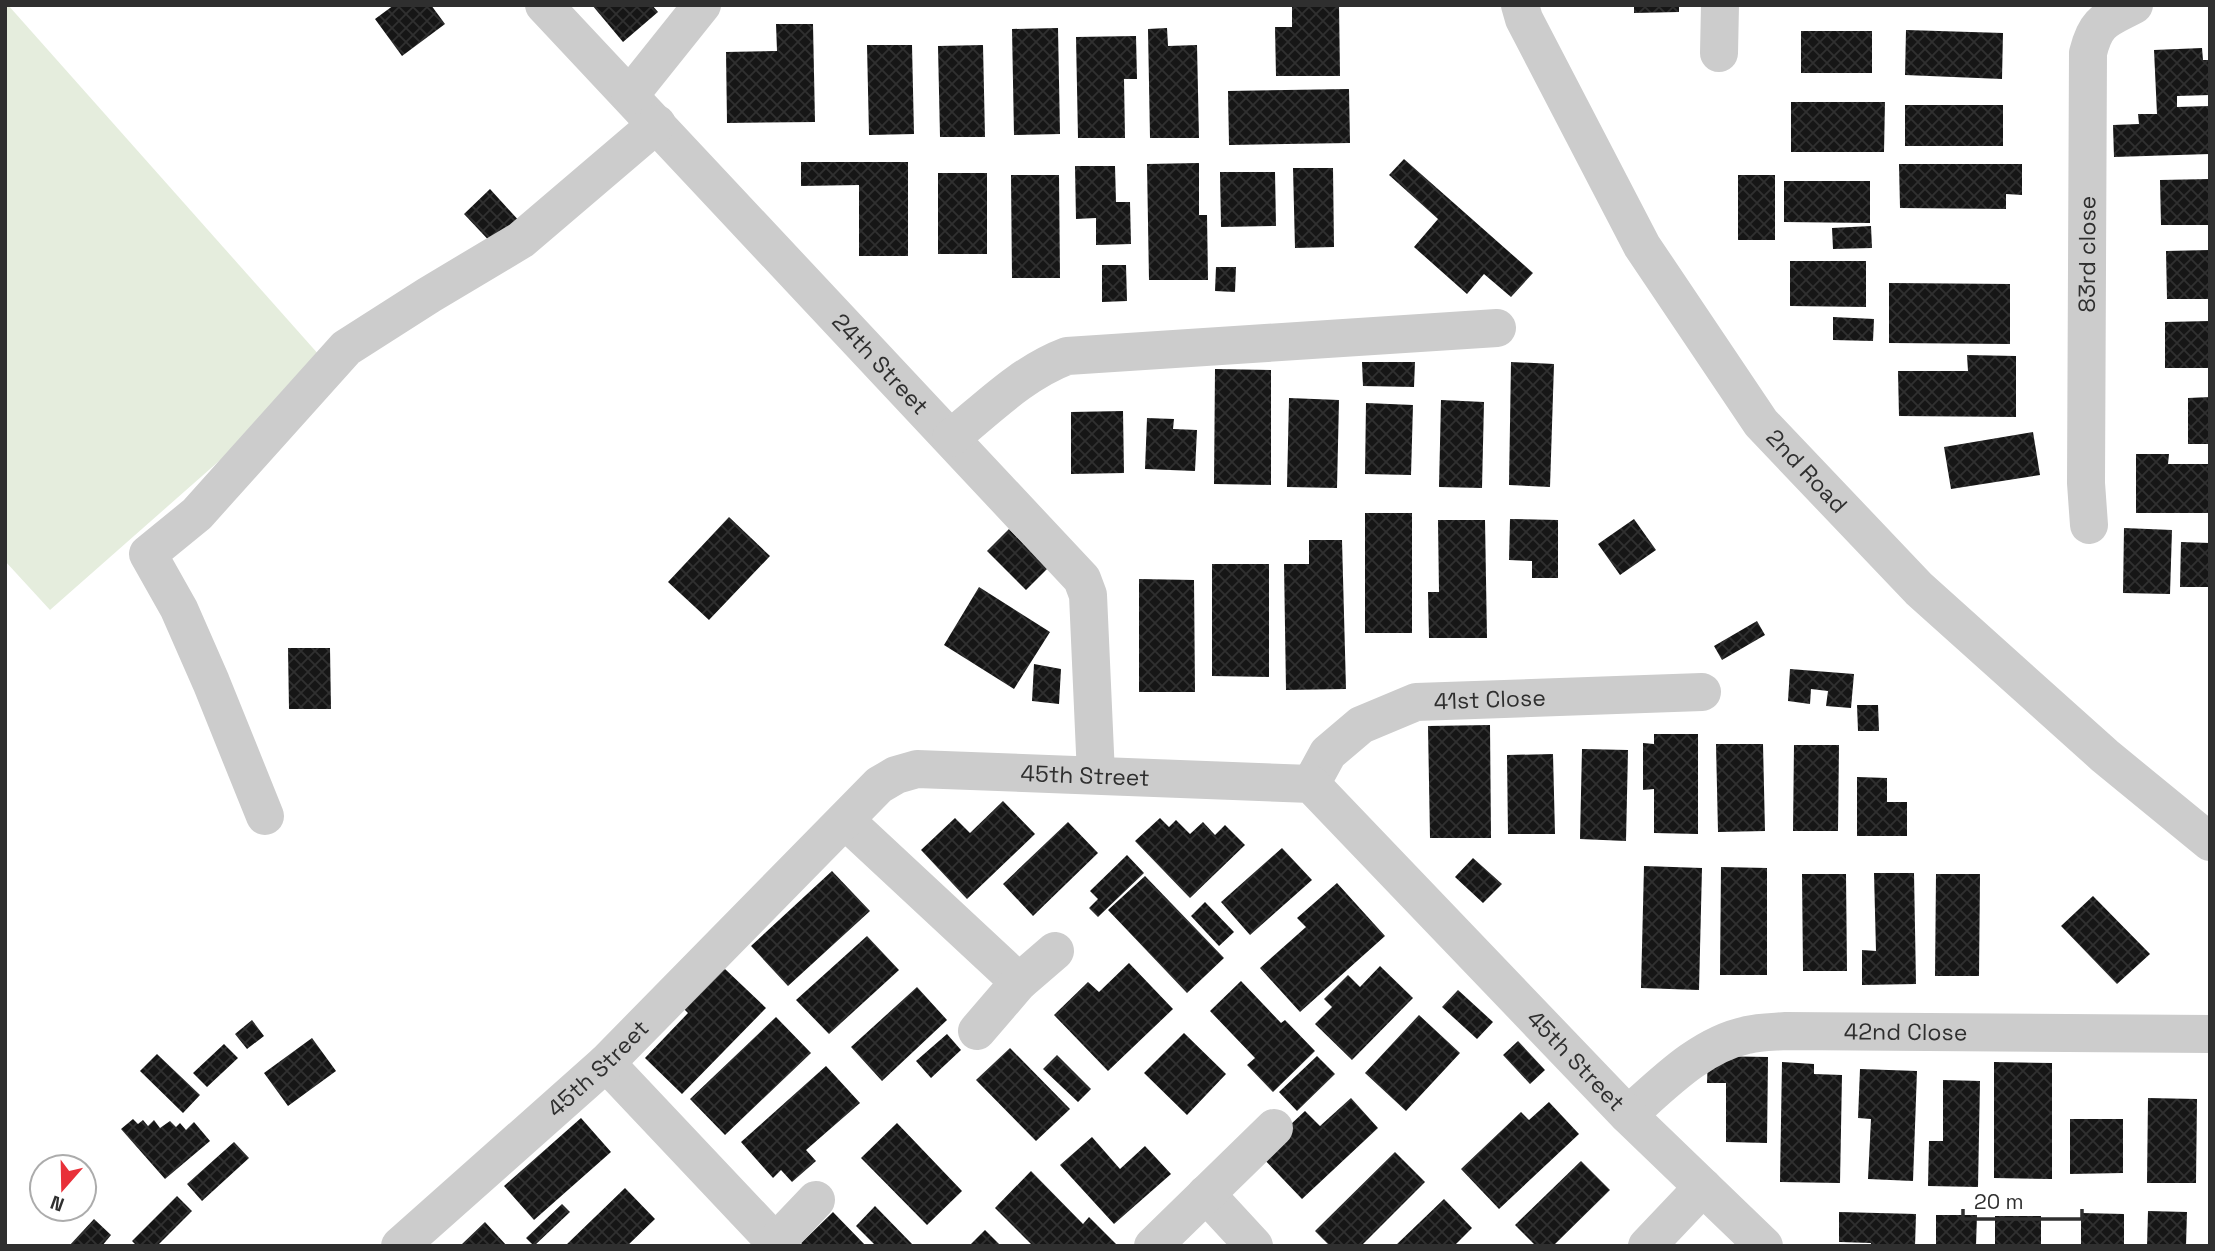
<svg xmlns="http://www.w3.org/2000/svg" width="2215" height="1251" font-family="'Space Grotesk',sans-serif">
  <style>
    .park { fill: #e5eddd }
    .building { fill: url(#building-cross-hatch) }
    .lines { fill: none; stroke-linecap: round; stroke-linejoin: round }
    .minor { stroke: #ccc; stroke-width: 38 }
    .labels { text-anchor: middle; stroke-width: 7; stroke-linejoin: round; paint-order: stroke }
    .street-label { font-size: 23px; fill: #2f2f2f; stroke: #fff }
  </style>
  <defs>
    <pattern id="building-cross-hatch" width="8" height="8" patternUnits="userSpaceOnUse" patternTransform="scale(1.75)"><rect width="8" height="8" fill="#161616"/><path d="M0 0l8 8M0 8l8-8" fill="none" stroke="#303030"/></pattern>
  </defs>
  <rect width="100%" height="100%" fill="#fff"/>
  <!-- park -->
  <path class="park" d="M5,5h3l320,360 -278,245 -45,-49z"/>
  <!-- building -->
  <path class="building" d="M394,5h37l14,19 -43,32 -27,-37z
    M592,5h60l6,7 -35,30z
    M1292,5h47l1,71h-64l-1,-49h17z
    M1634,5h45v7l-45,1z
    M776,24h37l2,98 -88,1 -1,-71 51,-1z
    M1058,28l2,106 -46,1 -2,-106z
    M1167,28l1,18 29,-1 2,93h-49l-2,-109z
    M1906,30l97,3 -1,46 -97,-4z
    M1801,31h71v42h-71z
    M1136,36l1,43h-13l1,59h-47l-2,-101z
    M867,45h45l2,89 -45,1z
    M983,45l2,92h-45l-2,-91z
    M2202,48l1,12h7v35l-33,1v11l33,-1v48l-96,3 -1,-32 26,-1 -1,-10h19l-3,-64z
    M1349,89l1,54 -121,2 -1,-54z
    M1791,102h94l-1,50h-93z
    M1905,105h98v41h-98z
    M1404,159l129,114 -22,24 -27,-23 -17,20 -53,-47 24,-28 -49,-44z
    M801,162h107v94h-49v-71l-58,1z
    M1199,163v52h8l1,65h-59l-2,-116z
    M1899,164h123v31l-16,-1v15l-106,-1z
    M1075,166h40l1,36h14l1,42 -35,1v-27l-20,1z
    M1293,168h40l1,79 -39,1z
    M1220,172h55l1,54 -55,1z
    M938,173h49v81h-49z
    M1011,175h48l1,103h-48z
    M1738,175h37v65h-37z
    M2210,179v46h-49l-1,-45z
    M1784,181h86v42l-86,-1z
    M490,189l32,35 -26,24 -32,-34z
    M1871,226l1,22 -39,1 -1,-21z
    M2210,250v49h-43l-1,-48z
    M1790,261h76v46l-76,-1z
    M1102,265h24l1,36 -25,1z
    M1216,267h20l-1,25 -20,-1z
    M1889,283l121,1v60l-121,-1z
    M1833,317l41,2 -1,22 -40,-1z
    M2210,321v47h-45v-46z
    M1967,355l49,1v61l-117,-1 -1,-45h70z
    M1362,362h53l-1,25 -51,-1z
    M1511,362l43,2 -4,123 -41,-2z
    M1215,369l56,1v115l-57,-1z
    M2210,397v47h-22v-46z
    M1289,398l50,2 -2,88 -50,-1z
    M1441,400l43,2 -2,86 -43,-1z
    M1366,403l47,2 -2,70 -46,-1z
    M1123,411l1,62 -53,1v-62z
    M1147,418l27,1 -1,10 24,1 -2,41 -50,-2z
    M2033,432l7,43 -89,14 -7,-42z
    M2136,454h33l-1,10h42v49h-74z
    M1365,513h47v120h-47z
    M729,517l41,39 -61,64 -41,-38z
    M1510,519l48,1v58h-26v-17l-23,-1z
    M1634,519l22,31 -36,25 -22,-31z
    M1438,520h47l2,118h-58l-1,-46h11z
    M2124,528l48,2 -2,64 -47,-1z
    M1009,529l39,39 -22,22 -39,-39z
    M1309,540h33l4,149 -60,1 -2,-126h25z
    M2181,542l29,1v44h-30z
    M1212,564h57v113l-57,-1z
    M1139,579l55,1 1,112h-56z
    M979,587l71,45 -36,57 -70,-44z
    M1757,621l8,14 -43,25 -8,-14z
    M288,648h42l1,61h-42z
    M1034,664l27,5 -2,35 -27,-3z
    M1790,669l64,5 -3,34 -25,-2 2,-15 -17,-2 -1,15 -22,-3z
    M1857,705h21l1,26h-21z
    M1490,725l1,113h-61l-2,-112z
    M1654,734h44v100l-44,-1v-44l-11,1v-47l11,1z
    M1716,744h47l2,87 -47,1z
    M1794,745h45l-1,86h-45z
    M1582,749l46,1 -2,91 -46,-2z
    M1553,754l2,80h-47l-1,-79z
    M1857,777l30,1v24h20v34h-50z
    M1003,801l32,33 -68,65 -46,-49 34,-32 15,15z
    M1160,818l9,9 7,-7 14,14 13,-12 12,13 10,-10 20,20 -55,53 -55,-57z
    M1068,822l30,31 -65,63 -30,-32z
    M1282,848l30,32 -62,55 -29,-33z
    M1127,855l17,18 -46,44 -9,-9 9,-9 -8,-8z
    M1473,858l29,26 -19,19 -28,-26z
    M1644,866l58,2 -3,122 -58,-2z
    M1721,867l46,1v107h-47z
    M832,871l38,40 -82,75 -37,-40z
    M1874,873h40l2,111 -54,1v-35l14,1z
    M1802,874h44l1,97h-44z
    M1936,874h44l-1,102h-44z
    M1145,876l79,82 -37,35 -79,-83z
    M1337,883l48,53 -85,76 -40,-44 46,-41 -9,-9z
    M2093,896l57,58 -33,30 -56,-58z
    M1205,902l29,30 -15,14 -28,-30z
    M867,936l32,34 -70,64 -33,-34z
    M1129,963l44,46 -65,62 -54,-56 34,-33 11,10z
    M1380,966l33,32 -61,62 -37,-36 17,-17 -8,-8 24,-24 12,12z
    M725,969l41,39 -84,86 -37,-36 43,-45 -15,-15z
    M1241,981l40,42 4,-3 30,31 -42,41 -26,-27 8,-7 -45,-47z
    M917,987l30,33 -65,61 -31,-34z
    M1458,990l35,32 -16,17 -35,-32z
    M1419,1015l41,38 -54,58 -41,-38z
    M776,1017l35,36 -86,82 -35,-36z
    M252,1020l12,16 -17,13 -12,-15z
    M1184,1033l42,41 -39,41 -43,-42z
    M947,1034l14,16 -30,28 -15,-17z
    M312,1038l24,33 -48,35 -24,-33z
    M1518,1041l27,29 -15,14 -27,-29z
    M224,1044l14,14 -31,29 -14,-14z
    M1010,1048l60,61 -34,32 -60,-61z
    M157,1054l43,41 -17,18 -43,-42z
    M1057,1055l34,34 -13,13 -35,-33z
    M1317,1056l18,18 -38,37 -18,-19z
    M1708,1056l60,1 -1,86 -41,-1v-59h-19z
    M1782,1062l32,2v10l28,1 -2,108 -60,-1z
    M1994,1062l58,1v116l-58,-1z
    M826,1066l34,37 -54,47 10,11 -24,21 -11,-12 -8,8 -32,-36z
    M1860,1069l57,2 -4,110 -45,-2 3,-60 -13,-1z
    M1943,1080l37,1 -2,106 -50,-1 1,-45h14z
    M1351,1098l27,30 -76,71 -43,-45 46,-43 15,15z
    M2148,1098l49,1 -1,84h-49z
    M1549,1102l30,32 -80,75 -38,-40 60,-57 8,8z
    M581,1118l30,34 -77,68 -30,-34z
    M133,1119l5,5 5,-4 5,6 6,-6 6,8 10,-7 6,6 4,-4 6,7 8,-8 16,19 -45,38 -44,-50z
    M2070,1119h53v54l-53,1z
    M897,1123l65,68 -35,34 -66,-67z
    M1092,1137l28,32 25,-23 26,28 -57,50 -54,-59z
    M234,1142l15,16 -47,43 -15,-17z
    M1395,1152l30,30 -64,64h-31l-15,-15z
    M1581,1161l29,29 -57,56h-17l-21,-21z
    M1031,1171l52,53 6,-7 29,29h-85l-38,-38z
    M625,1188l30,31 -28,27h-62z
    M177,1196l15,15 -35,35h-20l-5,-5z
    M1444,1199l28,29 -18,18h-59z
    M562,1204l8,8 -36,34 -8,-8z
    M875,1206l39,40h-38l-20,-20z
    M2148,1211l39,1 -1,34h-39z
    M833,1212l33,34h-62l-3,-3z
    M1839,1212l77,2 -1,32h-44v-3l-32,-1z
    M2081,1213l43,1v32h-43z
    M1936,1215h41l-1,31h-40z
    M1995,1216h46v30h-46z
    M94,1219l17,16 -9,11h-33z
    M485,1222l22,24h-47z
    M985,1230l16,16h-32z"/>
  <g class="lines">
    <!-- minor -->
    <g class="minor">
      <path id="s1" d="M544,5l538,574 6,16 8,180"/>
      <path id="s2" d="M1520,5l4,14 118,227 119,177 158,166 186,167 105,86"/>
      <path d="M1719,53l1,-48"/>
      <path d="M630,95l72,-90"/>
      <path d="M951,438c37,-30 71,-65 116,-82l430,-28"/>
      <path id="s3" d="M2089,525l-3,-42 2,-430c8,-33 18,-33 46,-48"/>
      <path id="s4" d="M1311,784l17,-31 33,-28 55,-23 286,-10"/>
      <path d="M265,816l-54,-134 -32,-73 -31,-55 49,-40 149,-166 83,-53 92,-55 136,-116"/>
      <path d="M846,821l173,161"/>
      <path d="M977,1031l42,-49 36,-31"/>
      <path d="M606,1063l169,179"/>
      <path id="s5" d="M1628,1115c35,-31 72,-70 119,-80 12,-3 26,-3 39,-4l424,3"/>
      <path d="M1206,1194l48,52"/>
      <path id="s6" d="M400,1246l206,-183 273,-278 17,-10 21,-6 394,15 317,331 136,131"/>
      <path d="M772,1246l44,-46"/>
      <path d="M1153,1246l121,-118"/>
      <path d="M1647,1246l56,-59"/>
    </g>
  </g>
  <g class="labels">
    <!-- street labels -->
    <g class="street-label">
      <text dy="8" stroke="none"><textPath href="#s3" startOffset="271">83rd close</textPath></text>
      <text dy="8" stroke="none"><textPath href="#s1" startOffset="492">24th Street</textPath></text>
      <text dy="8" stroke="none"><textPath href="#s2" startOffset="550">2nd Road</textPath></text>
      <text dy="8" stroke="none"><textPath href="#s4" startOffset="212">41st Close</textPath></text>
      <text dy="8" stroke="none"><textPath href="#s6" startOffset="875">45th Street</textPath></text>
      <text dy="8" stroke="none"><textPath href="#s5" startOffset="304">42nd Close</textPath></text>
      <text dy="8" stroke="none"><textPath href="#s6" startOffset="1484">45th Street</textPath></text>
      <text dy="8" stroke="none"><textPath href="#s6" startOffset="266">45th Street</textPath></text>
    </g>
  </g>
  <!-- border -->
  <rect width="2215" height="1251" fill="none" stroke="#2f2f2f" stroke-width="14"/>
  <!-- north arrow -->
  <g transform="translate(63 1188) rotate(200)"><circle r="33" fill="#ffffff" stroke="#acacac" stroke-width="2"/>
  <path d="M0-5L12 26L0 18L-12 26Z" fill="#e83039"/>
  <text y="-10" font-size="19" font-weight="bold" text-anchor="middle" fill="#2f2f2f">N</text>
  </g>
  <!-- scale -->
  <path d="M1963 1209v10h119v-10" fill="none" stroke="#2f2f2f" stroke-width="3.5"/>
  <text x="1974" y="1209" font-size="21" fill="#2f2f2f" stroke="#ffffff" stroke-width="5" paint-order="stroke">20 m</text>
</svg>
